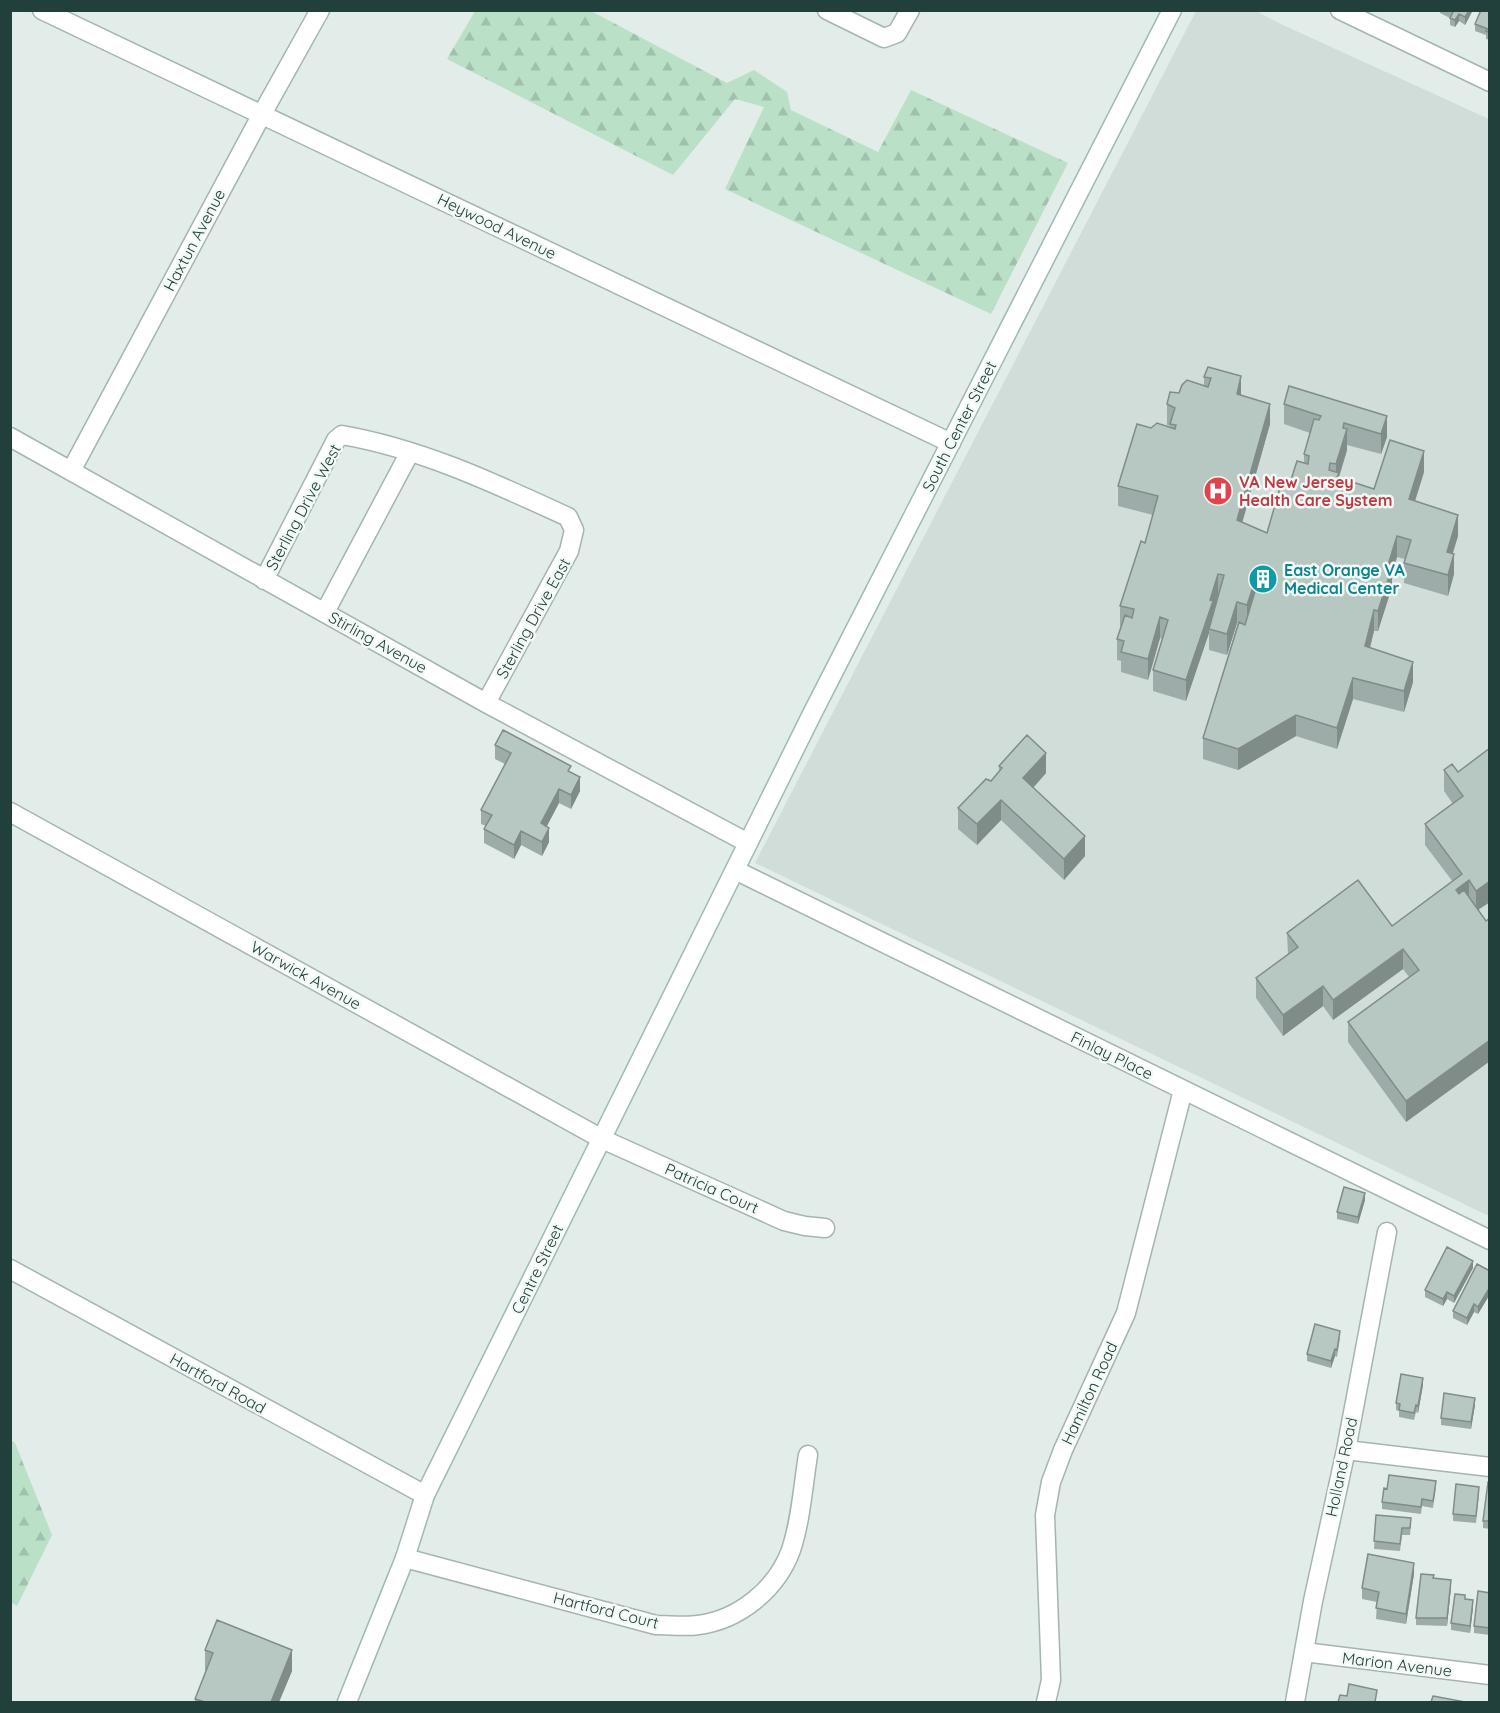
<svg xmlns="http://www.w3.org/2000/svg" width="1500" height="1713" font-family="Quicksand,sans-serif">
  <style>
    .built { fill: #d0ddd9 }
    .forest { fill: url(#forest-firs) }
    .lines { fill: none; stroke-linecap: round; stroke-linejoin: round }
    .minor-casing { stroke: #a4b5b1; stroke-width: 21 }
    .tertiary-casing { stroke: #a4b5b1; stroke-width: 21 }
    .secondary-casing { stroke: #a0bab3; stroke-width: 21 }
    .minor { stroke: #fff; stroke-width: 18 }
    .tertiary { stroke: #fff; stroke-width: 18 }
    .secondary { stroke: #fff; stroke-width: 18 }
    .wall { fill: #9daca8 }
    .shaded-wall { fill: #808c88 }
    .building { fill: #b7c8c3; stroke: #808c88; stroke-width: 1.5 }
    .labels { text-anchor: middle; stroke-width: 5; stroke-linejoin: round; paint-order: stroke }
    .street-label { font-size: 16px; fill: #213f3b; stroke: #f3f9f7 }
    .health-label { font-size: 16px; font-weight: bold; fill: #be3a42; stroke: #f3f9f7; text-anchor: start }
    .culture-label { font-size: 16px; font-weight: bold; fill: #0d838f; stroke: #f3f9f7; text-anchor: start }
  </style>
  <defs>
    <pattern id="forest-firs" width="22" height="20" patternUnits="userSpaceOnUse" patternTransform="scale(1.5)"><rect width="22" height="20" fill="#bae0c8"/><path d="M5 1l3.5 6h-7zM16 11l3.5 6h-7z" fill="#a0c1ad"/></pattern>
  </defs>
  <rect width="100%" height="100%" fill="#e2ede9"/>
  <!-- built -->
  <path class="built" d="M1196,11h60l27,14 206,94v1097l-734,-353z"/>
  <!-- forest -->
  <path class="forest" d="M475,11h116l136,72 27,-13 33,22 4,18 87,42 33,-62 157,73 -77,151 -266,-125 39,-82 -29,-8 -62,76 -226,-116z
    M11,1440l4,3 37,92 -35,71 -7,-4z"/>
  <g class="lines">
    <!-- minor casing -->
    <g class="minor-casing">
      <path id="minor" d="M42,10l909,433
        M827,10l57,28 13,-5 13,-23
        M10,437l476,266 262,140
        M71,471l191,-357 58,-104
        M264,580l72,-140 6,-5c80,14 152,48 226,82l6,13 -5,21 -83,152
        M325,612l85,-160
        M10,812l592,327 182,82 21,5 20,2
        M735,870l755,370
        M10,1269l415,226
        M1346,1450l144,17
        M405,1558l251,67c14,0 29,2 42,0 41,-5 79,-36 93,-75 10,-30 12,-64 17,-95
        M1304,1652l186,23
        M1046,1702l5,-22 -6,-165 6,-33 12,-32 63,-137 57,-223
        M1295,1702l18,-101 33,-151 41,-218"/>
    </g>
    <!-- tertiary casing -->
    <g class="tertiary-casing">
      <path id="tertiary" d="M1340,10l150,72"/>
    </g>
    <!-- secondary casing -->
    <g class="secondary-casing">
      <path id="secondary" d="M347,1702l58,-144 20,-63 387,-781 360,-704"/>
    </g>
    <!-- minor -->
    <use href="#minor" class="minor"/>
    <!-- tertiary -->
    <use href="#tertiary" class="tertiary"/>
    <!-- secondary -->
    <use href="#secondary" class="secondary"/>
  </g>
  <!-- wall -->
  <path class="wall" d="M1440,10h33l-8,15 -6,-4 -4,6 -5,-2v-7l-10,-5z
    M1490,10v30l-4,-1v-4l-11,-4v-7z
    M1208,367l33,28 29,29 -28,99 25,10 22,-47 15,-23v-9l6,-21 -26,-9v-20l5,-18 98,51 -6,17 -34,-9v5l-8,28 35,11 50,-17 -9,29 43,35 -6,17 2,21 -6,22 -44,-13v-20l1,-4 -8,-2 -5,16v14l-14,44h-4l-4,17 43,34 -9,30 -51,-13 -16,50 -41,-13 -58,34 -35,-11v-21l35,-115h-1l-10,32 -18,-5v-17l-23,68 -33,-10v-21l10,-31 -3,-1 -12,42 -27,-8v-11l-4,-1v-21l4,-13h-1v-20l25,-63 8,-28 -35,-9v-20l33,-58h19v-2l-3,-1v-21l12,-11 25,-7v-9z
    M495,745l76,27 9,19 -9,18 -12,-6 -12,23 2,16 -7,14 -21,-11 -7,14 -30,-16v-14l2,-3 -5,-2v-14l24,-46 -10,-5z
    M999,766l47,7 -13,15 52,68 -21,24 -63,-60 -24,25 -19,-16v-21l33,-27 8,-9z
    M1444,770l14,2 32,130 -12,8 8,11 4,-3v143l-84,61 -58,-80v-20l61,-45 -6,-8 -70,51 -10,-14 -40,30 -27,-38v-20l32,-24 -1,-21 105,-7 61,-44 -28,-37v-21l28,-20 -9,-13z
    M1365,1200l-7,24 -21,-5v-7z
    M1473,1268l-19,35 -7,-4 -4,7 -18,-9v-7z
    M1490,1271v23l-12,20 -4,-2 -7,13 -14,-7v-7z
    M1340,1338l-3,19 -2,-1 -4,12 -24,-7v-7z
    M1423,1385l-5,28 -2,-1 -2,8 -15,-3v-6l-3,-1v-7z
    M1475,1405l-4,24 -30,-4v-7z
    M1490,1482v47l-7,-1v-7z
    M1436,1488l-3,20 -11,-2 -1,8 -39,-5v-7l5,-13z
    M1479,1494l-3,29 -23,-2v-7z
    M1376,1515l35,10 -1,10h-8l-2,16 -26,-2z
    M1414,1574l-8,50 -30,-5 1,-17 -15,-3v-11z
    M1451,1587l-4,39 -31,-1v-7z
    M1490,1593v42l-16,-2v-7z
    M1465,1599l8,8 -3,26 -19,-3v-7z
    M205,1650l87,21 -13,31h-84v-3l11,-28 -1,-1z"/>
  <!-- shaded-wall -->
  <path class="shaded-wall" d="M1469,10h4l-8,15v-8z
    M1459,14v7l-4,6v-7z
    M1241,376v21l-4,-3z
    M1270,404v20l-33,117v-21z
    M1387,416v21l-6,17v-20z
    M1344,423v18l3,-12v21l-8,26v17l-3,-9v-20z
    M1424,451v21l-15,48v-21z
    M1458,515v21l-11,37v-21z
    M1397,536v21l-5,16v14l-14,44v-20l10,-46z
    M1454,554v20l-6,22v-21z
    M1218,574v21l-5,18v8l-4,8v4l-23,68v-21z
    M1256,578v20l-9,27v-20z
    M1237,602v21l-10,32v-21z
    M1374,610v21l-9,36v-21z
    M1160,617v21l-12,42v-21z
    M1413,662v20l-9,30v-21z
    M1353,678v21l-16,50v-21z
    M1296,715v21l-58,34v-21z
    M1046,753v20l-23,26v-21z
    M580,777v14l-9,18v-14z
    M559,789v14l-18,34v-14z
    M1001,800v20l-24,25v-21z
    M549,828v14l-7,14v-14z
    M521,831v14l-7,14v-14z
    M1085,836v20l-21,24v-21z
    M1469,880v21l-13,10v-21z
    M1490,881v21l-14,9v-20z
    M1403,949v20l-70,51v-20z
    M1323,986v20l-40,30v-21z
    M1490,1040v21l-84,61v-21z
    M1365,1193v7l-7,24v-7z
    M1473,1261v7l-19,35v-7z
    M1490,1287v7l-12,20v-7z
    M1447,1292v7l-4,7v-7z
    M1474,1304v8l-7,13v-7z
    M1335,1349v7l-4,12v-7z
    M1423,1378v7l-5,28v-7z
    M1475,1398v7l-4,24v-7z
    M1414,1563v11l-8,50v-10z
    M1451,1580v7l-4,39v-8z
    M1473,1600v7l-3,26v-7z
    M292,1650v21l-13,31h-8z"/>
  <!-- building -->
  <path class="building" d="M1449,10h20l-4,7 -6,-3 -4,6 -5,-2 3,-6z
    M1481,10h9v23l-4,-2 2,-2 -13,-5z
    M1208,367l33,9 -4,18 33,10 -33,116 30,13 14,-49 8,2 8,-25 11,3 1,-8 -5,-2 10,-35 5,1 2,-4 -37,-12 5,-18 98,30 -6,18 -37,-11 -1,5 4,1 -11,35 -6,-1 -1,7 10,3 -2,4 37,12 16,-49 34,11 -15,48 49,16 -11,37 7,2 -6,21 -44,-12 7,-23 -14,-4 -9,29 4,2 -14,44 -4,-1 -9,36 48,16 -9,29 -51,-13 -16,50 -41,-13 -58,34 -35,-11 36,-116 6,3 14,-47h-3l-9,27 -10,-3 -10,32 -18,-5 15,-54 -6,-1 -8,26 3,1 -27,79 -33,-10 15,-50 -8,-3 -12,42 -27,-7 3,-11 -7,-2 8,-24 7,3 2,-9 -14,-3 21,-65 4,2 13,-47 -40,-10 19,-62 14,4 6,-5 18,6 1,-4 -6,-1 5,-16 -8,-4 3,-12 9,1 3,-8 5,-5 21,7 3,-9 -7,-1z
    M503,730l68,36 -3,5 12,6 -9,18 -12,-6 -18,34 8,5 -7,14 -21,-11 -7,14 -30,-16 8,-14 -11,-5 30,-57 -16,-8z
    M1027,735l19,18 -23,25 62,58 -21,23 -63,-59 -24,24 -19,-16 28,-29 5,2 11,-13 -3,-2z
    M1490,748v133l-14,10 -7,-11 -13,10 3,4 5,-4 22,31 4,-3v122l-84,61 -58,-79 71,-52 -16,-21 -70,51 -10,-14 -40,29 -27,-37 42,-31 -11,-14 71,-53 34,46 70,-52 -37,-50 38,-28 -19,-26 8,-6 6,8z
    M1344,1187l21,6 -7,24 -21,-5z
    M1447,1247l26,14 -19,35 -7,-4 -4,7 -18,-9z
    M1477,1264l13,7v16l-12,20 -4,-3 -7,14 -14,-7z
    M1315,1324l25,7 -3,19 -2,-1 -4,12 -24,-7z
    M1401,1374l22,4 -5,28 -2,-1 -2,8 -15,-3 1,-6 -4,-1z
    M1444,1393l31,5 -4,24 -30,-4z
    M1389,1475l47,6 -3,20 -11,-2 -1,8 -39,-5 2,-14 3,1z
    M1488,1482h2v39h-7z
    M1456,1484l23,3 -3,29 -23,-2z
    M1376,1515l35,3 -1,10h-8l-2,16 -26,-3z
    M1368,1554l46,9 -8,51 -30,-6 3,-16 -17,-4z
    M1421,1574l13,1 -1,3 18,2 -4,38h-31z
    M1478,1591l12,2v35l-16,-2z
    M1455,1594l10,1v4l8,1 -3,26 -19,-3z
    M217,1620l75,30 -21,52h-66l-10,-3 18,-46 -8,-3z
    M1349,1684l28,6 -2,12h-37l2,-7 7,1z
    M1433,1696l32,6h-34z"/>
  <!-- icons -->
  <defs>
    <g id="hospital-disc" transform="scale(1.5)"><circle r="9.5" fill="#e0444e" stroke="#f3f9f7"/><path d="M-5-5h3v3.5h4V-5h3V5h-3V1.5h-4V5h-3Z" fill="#fff"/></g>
    <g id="building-disc" transform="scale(1.5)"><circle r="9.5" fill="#0f9aa8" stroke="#f3f9f7"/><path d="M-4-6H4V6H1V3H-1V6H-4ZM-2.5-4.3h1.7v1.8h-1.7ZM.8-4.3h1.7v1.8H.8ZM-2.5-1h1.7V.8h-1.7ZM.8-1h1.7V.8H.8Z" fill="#fff"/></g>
  </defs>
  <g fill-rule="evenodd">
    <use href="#hospital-disc" x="1218" y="491"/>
    <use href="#building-disc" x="1263" y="579"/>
  </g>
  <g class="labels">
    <!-- street labels -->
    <g class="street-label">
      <text transform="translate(497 226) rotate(26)" y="6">Heywood Avenue</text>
      <text transform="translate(194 240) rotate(-62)" y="6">Haxtun Avenue</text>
      <text transform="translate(959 426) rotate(-63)" y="6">South Center Street</text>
      <text transform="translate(303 507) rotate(-62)" y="6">Sterling Drive West</text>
      <text transform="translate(533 618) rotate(-61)" y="6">Sterling Drive East</text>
      <text transform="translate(378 642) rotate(29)" y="6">Stirling Avenue</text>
      <text transform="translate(306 975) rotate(29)" y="6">Warwick Avenue</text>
      <text transform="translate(1112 1055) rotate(26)" y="6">Finlay Place</text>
      <text transform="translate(712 1188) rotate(24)" y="6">Patricia Court</text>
      <text transform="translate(537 1269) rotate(-64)" y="6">Centre Street</text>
      <text transform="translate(218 1383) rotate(29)" y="6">Hartford Road</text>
      <text transform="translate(1089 1393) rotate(-65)" y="6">Hamilton Road</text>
      <text transform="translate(1341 1467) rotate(-78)" y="6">Holland Road</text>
      <text transform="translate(606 1610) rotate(14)" y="6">Hartford Court</text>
      <text transform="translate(1397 1664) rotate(7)" y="6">Marion Avenue</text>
    </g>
    <!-- health labels -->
    <g class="health-label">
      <text x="1239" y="488">VA New Jersey<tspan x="1239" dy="18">Health Care System</tspan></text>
    </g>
    <!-- culture labels -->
    <g class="culture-label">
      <text x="1284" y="576">East Orange VA<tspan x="1284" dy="18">Medical Center</tspan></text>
    </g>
  </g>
  <!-- border -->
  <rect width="1500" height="1713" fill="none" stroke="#213f3b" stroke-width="24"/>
</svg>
